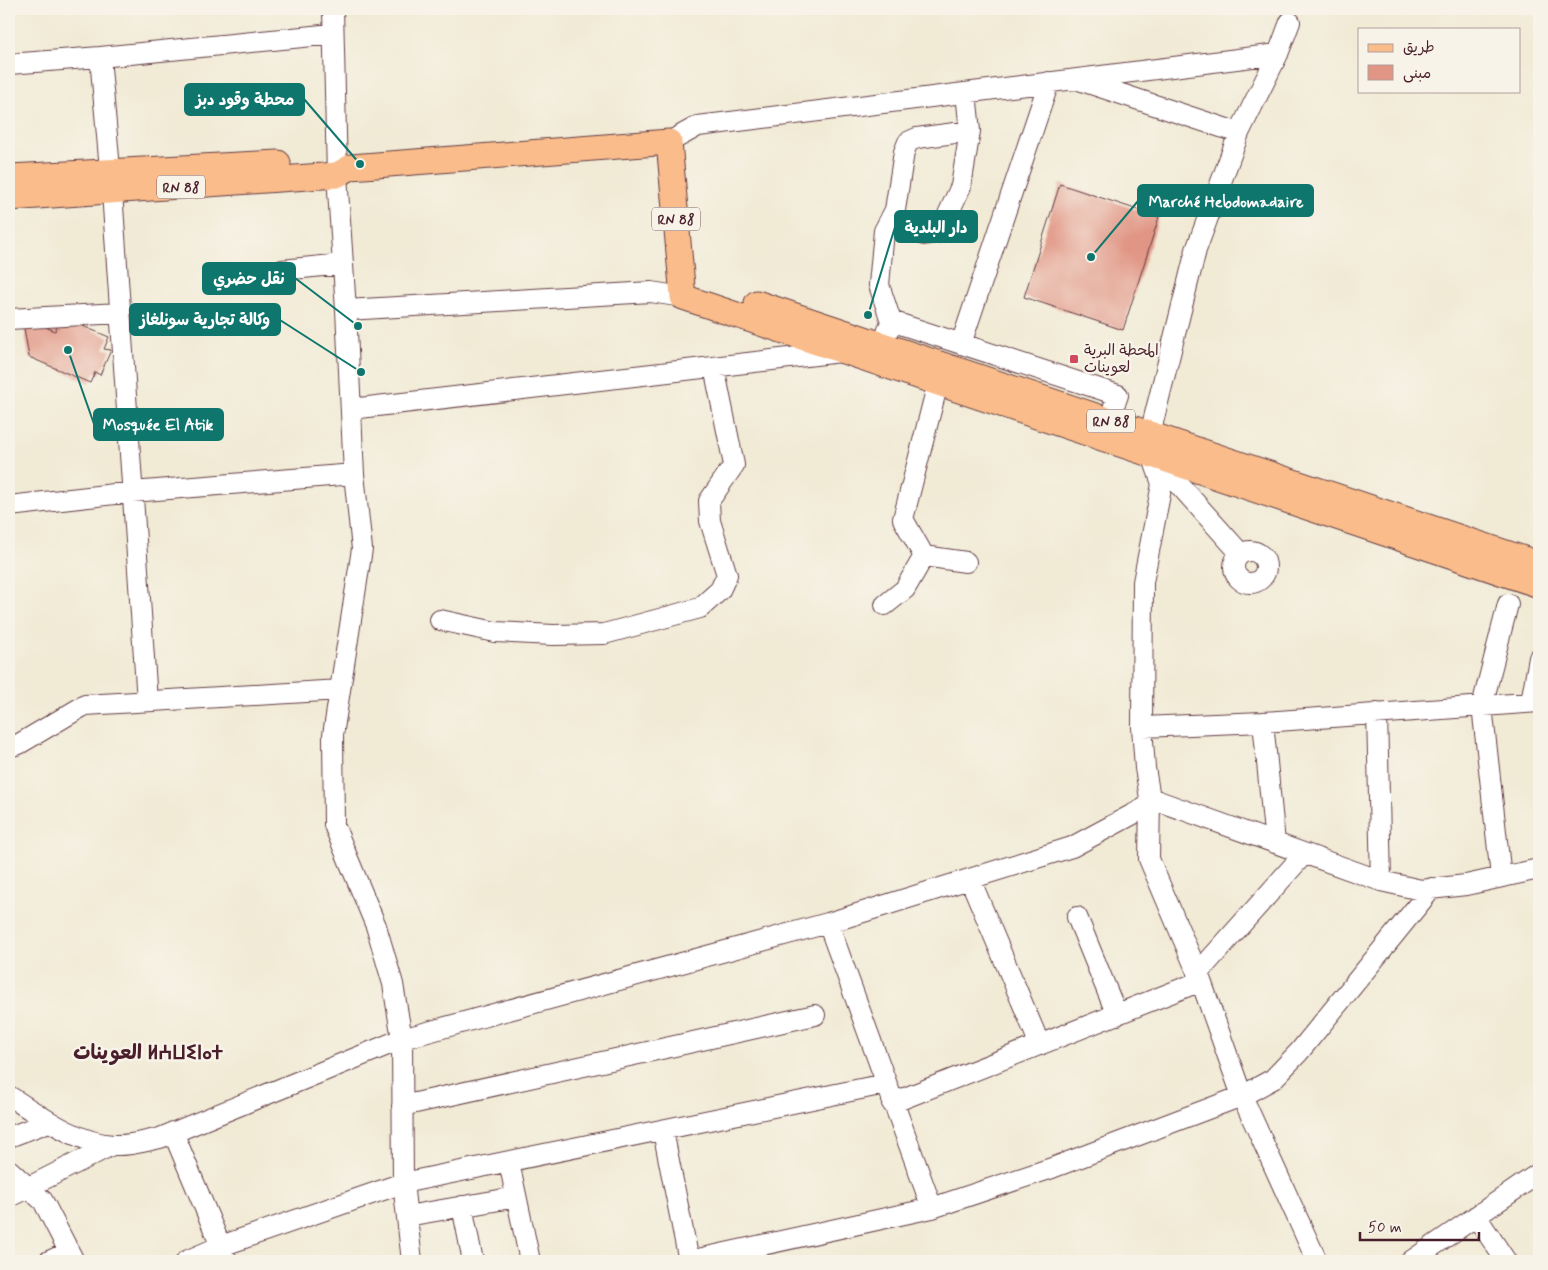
<svg xmlns="http://www.w3.org/2000/svg" width="1548" height="1270" font-family="Mynerve,'Playpen Sans Arabic','Noto Sans Tifinagh',sans-serif">
  <style>
    .building { fill: #e19685 }
    .lines { fill: none; stroke-linecap: round; stroke-linejoin: round }
    .minor-casing { stroke: #633d44; stroke-width: 22 }
    .major-casing { stroke: #633d44; stroke-width: 27 }
    .minor { stroke: #fff; stroke-width: 20 }
    .major { stroke: #f9bc8a; stroke-width: 25 }
    .poi-dot { fill: #d1495b; stroke: #f7f3e8; stroke-width: 2 }
    .labels { text-anchor: middle; stroke-width: 5; stroke-linejoin: round; paint-order: stroke }
    .shield { fill: #f7f3e8; stroke: #7e5f64; stroke-width: 1 }
    .shield-label { font-size: 14px; font-weight: bold; fill: #4a1f2b }
    .poi-label { font-size: 15px; fill: #4a1f2b; stroke: #f7f3e8; text-anchor: start }
    .district-label { font-size: 20px; font-weight: bold; fill: #4a1f2b; stroke: #f7f3e8 }
    .leader { fill: none; stroke: #0f766e; stroke-width: 2 }
    .callout-dot { fill: #0f766e; stroke: #f7f3e8; stroke-width: 2 }
    .callout { fill: #0f766e; stroke: #0f766e; stroke-width: 2 }
    .callout-label { font-size: 16px; text-anchor: middle; font-weight: bold; fill: #fff }
  </style>
  <rect width="100%" height="100%" fill="#f7f3e8"/>
  <filter id="ink" filterUnits="userSpaceOnUse"><feTurbulence type="fractalNoise" baseFrequency=".02" numOctaves="2"/><feDisplacementMap in="SourceGraphic" scale="10" xChannelSelector="R" yChannelSelector="G"/><feConvolveMatrix kernelMatrix="1 2 1 2 8 2 1 2 1" color-interpolation-filters="sRGB"/></filter>
  <filter id="wash" filterUnits="userSpaceOnUse"><feTurbulence type="fractalNoise" baseFrequency=".0096" numOctaves="4" result="noise"/><feDisplacementMap in="SourceGraphic" scale="20" xChannelSelector="R" yChannelSelector="G"/><feGaussianBlur stdDeviation="1.12" result="paint"/><feColorMatrix in="noise" values="0 0 0 0 0 0 0 0 0 0 0 0 0 0 0 0 0 1.4 0 .05"/><feComposite in="paint" operator="in"/></filter>
  <g filter="url(#wash)">
    <rect width="100%" height="100%" fill="#f1ead5"/>
    <g id="blocks">
      <!-- building -->
      <path class="building" d="M1060,184l99,33 -36,113 -99,-33z
        M61,317l48,20 -5,12 7,1 -11,25 -5,-3 -5,11 -61,-26 -6,-35 7,-1 25,10z"/>
    </g>
  </g>
  <g filter="url(#ink)">
    <use href="#blocks" fill-opacity="0" stroke="#633d44" stroke-width="1"/>
    <g class="lines">
      <!-- minor casing -->
      <g class="minor-casing">
        <path id="minor" d="M333,9l4,166 9,135 8,164 8,75 -29,186 1,90 42,101 17,58 9,55 1,144 9,78
          M1290,22l-12,32 -39,79 -43,117 -46,184 2,21 10,29 -19,98 -1,145 3,41 5,30 -1,61 52,122 41,115 75,165
          M100,57l12,135 35,509
          M9,64l91,-7 233,-23
          M1082,81l157,52
          M669,142l29,-16 580,-72
          M924,235l16,-3 21,-46 9,-55 -4,-38
          M282,270l61,-6
          M346,310l305,-18 32,5
          M9,319l111,-6
          M891,321l-12,-36 5,-54 11,-21 9,-58 4,-10 9,-4 53,-7
          M961,344l88,-262
          M883,345l8,-24 227,74 -9,25
          M938,383l-35,136 21,37 42,6
          M351,409l490,-57
          M1159,462l81,91
          M9,506l123,-14 222,-18
          M1234 567a16 16 0 1 1 32 0a16 16 0 1 1-32 0Z
          M885,605l20,-16 19,-33
          M440,620l55,12 58,3 51,-1 96,-26 20,-18 7,-15 -17,-54 -1,-20 25,-36 -20,-98
          M1531,702l8,-44
          M1377,713l4,168
          M1263,722l12,121
          M1142,727l121,-5 276,-20
          M9,747l10,-3 66,-39 255,-15
          M1150,798l231,83 40,9 45,-5 73,-16
          M1501,877l-19,-171 26,-102
          M970,879l70,166
          M1077,917l40,98
          M828,923l104,285
          M1197,974l107,-120
          M9,1096c29,18 69,48 105,49 16,1 31,-4 46,-7l242,-99 426,-116 244,-76 78,-42
          M892,1103l309,-122
          M402,1106l413,-91
          M663,1131l26,130
          M173,1132l54,129
          M9,1137l40,-15
          M509,1162l21,99
          M9,1170l34,31 31,60
          M9,1197l103,-52
          M462,1206l11,55
          M407,1216l109,-19
          M1476,1216l30,45
          M49,1261l20,-9
          M186,1261l35,-15 182,-63 482,-99
          M689,1261l243,-53 120,-40 190,-72 31,-17 26,-27 133,-164
          M1411,1261l128,-88"/>
      </g>
      <!-- major casing -->
      <g class="major-casing">
        <path id="major" d="M9,177l269,-14
          M9,198l328,-23 14,-8 318,-25 14,155 856,288
          M757,303l782,261"/>
      </g>
      <!-- minor -->
      <use href="#minor" class="minor"/>
      <!-- major -->
      <use href="#major" class="major"/>
    </g>
  </g>
  <!-- markers -->
  <rect class="poi-dot" x="1069" y="354" width="10" height="10" rx="2.5"/>
  <g class="labels">
    <!-- shield labels -->
    <g class="shield">
      <rect x="157" y="175.5" width="48" height="23" rx="4"/>
      <rect x="652" y="207.5" width="48" height="23" rx="4"/>
      <rect x="1087" y="409.5" width="48" height="23" rx="4"/>
    </g>
    <g class="shield-label">
      <text x="181" y="192">RN 88</text>
      <text x="676" y="224">RN 88</text>
      <text x="1111" y="426">RN 88</text>
    </g>
    <!-- poi labels -->
    <g class="poi-label">
      <text x="1084" y="355">المحطة البرية<tspan x="1084" dy="17">لعوينات</tspan></text>
    </g>
    <!-- district labels -->
    <g class="district-label">
      <text x="148" y="1059">العوينات ⵍⵄⵡⵉⵏⴰⵜ</text>
    </g>
  </g>
  <!-- callouts -->
  <path class="leader" d="M360 164L304 99M1091 257L1138 201M868 315L895 227M358 326L295 278M361 372L280 320M68 350L94 424"/>
  <g class="callout-dot">
    <circle cx="360" cy="164" r="5"/>
    <circle cx="1091" cy="257" r="5"/>
    <circle cx="868" cy="315" r="5"/>
    <circle cx="358" cy="326" r="5"/>
    <circle cx="361" cy="372" r="5"/>
    <circle cx="68" cy="350" r="5"/>
  </g>
  <g class="callout">
    <rect x="185" y="84" width="119" height="31" rx="5"/>
    <rect x="1138" y="185" width="175" height="31" rx="5"/>
    <rect x="895" y="211" width="82" height="31" rx="5"/>
    <rect x="203" y="263" width="92" height="31" rx="5"/>
    <rect x="130" y="304" width="150" height="31" rx="5"/>
    <rect x="94" y="409" width="129" height="31" rx="5"/>
  </g>
  <g class="callout-label">
    <text x="245" y="105">محطة وقود دبز</text>
    <text x="1226" y="207">Marché Hebdomadaire</text>
    <text x="936" y="233">دار البلدية</text>
    <text x="249" y="284">نقل حضري</text>
    <text x="205" y="325">وكالة تجارية سونلغاز</text>
    <text x="158" y="430">Mosquée El Atik</text>
  </g>
  <!-- margin -->
  <rect width="1548" height="1270" fill="none" stroke="#f7f3e8" stroke-width="30"/>
  <!-- legend -->
  <rect x="1358" y="28" width="162" height="65" fill="#f7f3e8" stroke="#b29e9c"/>
  <rect x="1368" y="44" width="25" height="8" fill="#f9bc8a" stroke="#b29e9c"/>
  <text x="1403" y="52" font-size="15" fill="#4a1f2b">طريق</text>
  <rect x="1368" y="65" width="25" height="15" fill="#e19685" stroke="#b29e9c"/>
  <text x="1403" y="78" font-size="15" fill="#4a1f2b">مبنى</text>
  <!-- scale -->
  <path d="M1360 1232v8h119v-8" fill="none" stroke="#4a1f2b" stroke-width="2.5"/>
  <text x="1368" y="1232" font-size="15" fill="#4a1f2b" stroke="#f7f3e8" stroke-width="4" paint-order="stroke">50 m</text>
</svg>
